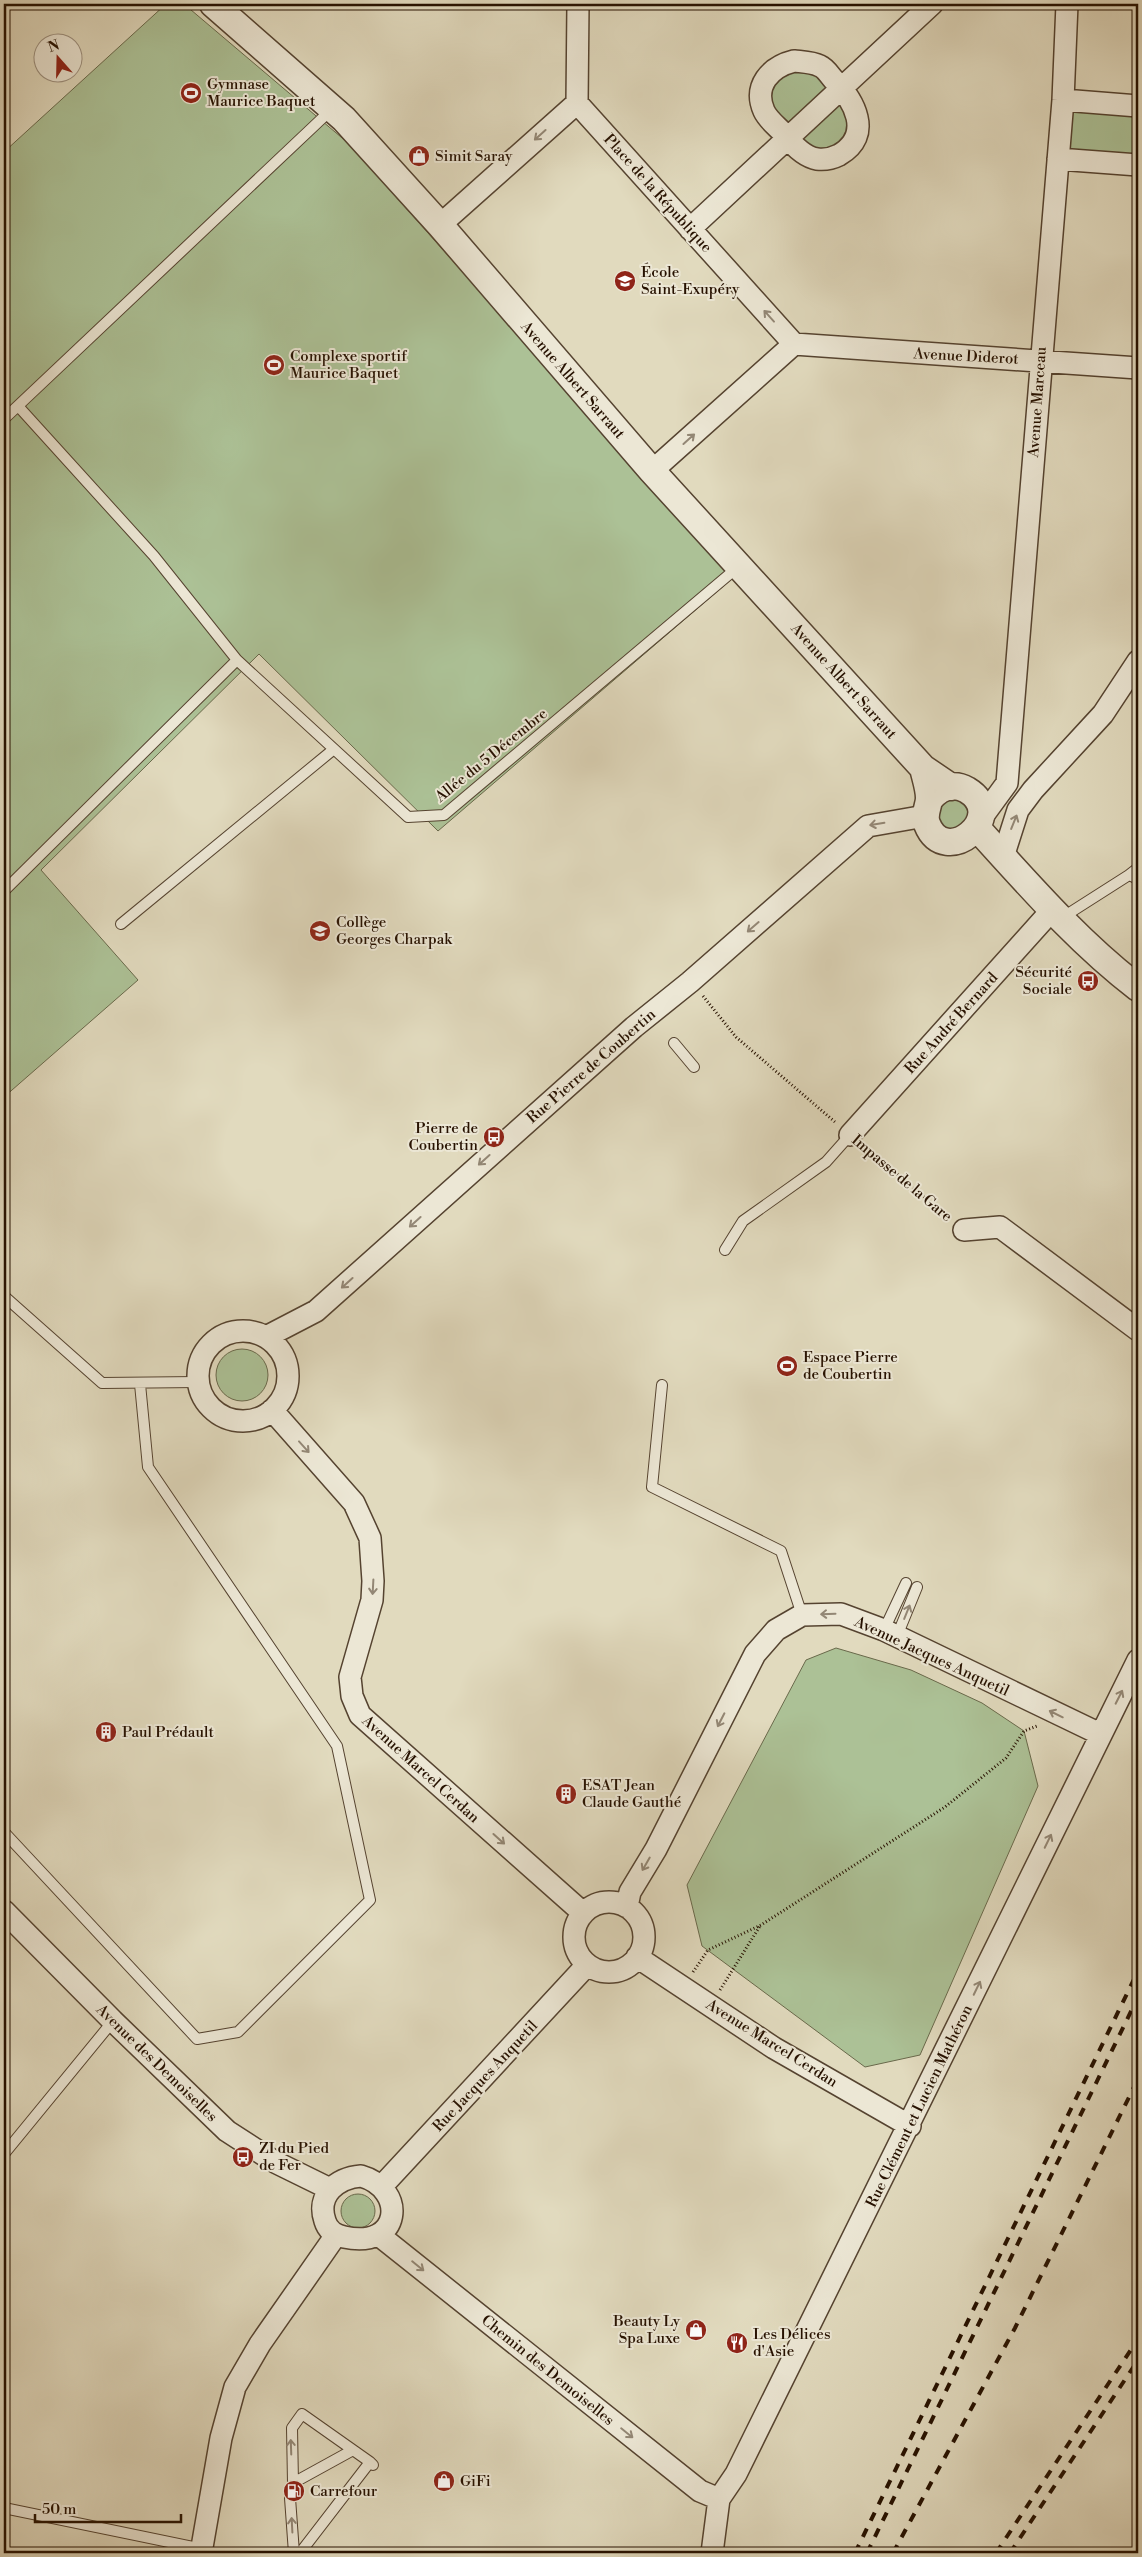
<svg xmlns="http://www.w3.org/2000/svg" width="1142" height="2557" font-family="'Libre Bodoni',serif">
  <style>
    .green { fill: #acc196; stroke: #69694b }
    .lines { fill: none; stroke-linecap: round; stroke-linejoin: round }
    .service-casing { stroke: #554330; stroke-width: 12 }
    .minor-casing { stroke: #554330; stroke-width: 24 }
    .tertiary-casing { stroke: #554330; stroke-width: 29 }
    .path { stroke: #261100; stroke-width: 3; stroke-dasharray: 1 2.5; stroke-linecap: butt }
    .service { stroke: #ece7d5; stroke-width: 10 }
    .minor { stroke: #ece7d5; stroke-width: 21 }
    .tertiary { stroke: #ece7d5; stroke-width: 26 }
    .rail { stroke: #261100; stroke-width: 4; stroke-dasharray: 9 9; stroke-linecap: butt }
    .oneway { stroke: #938775 }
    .labels { text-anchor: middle; stroke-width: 4; stroke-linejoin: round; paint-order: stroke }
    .poi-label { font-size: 15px; fill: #261100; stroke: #ece7d5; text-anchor: start }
    .street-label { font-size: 15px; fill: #261100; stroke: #ece7d5 }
  </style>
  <rect width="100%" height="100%" fill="#e1dabe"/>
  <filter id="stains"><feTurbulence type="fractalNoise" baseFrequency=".004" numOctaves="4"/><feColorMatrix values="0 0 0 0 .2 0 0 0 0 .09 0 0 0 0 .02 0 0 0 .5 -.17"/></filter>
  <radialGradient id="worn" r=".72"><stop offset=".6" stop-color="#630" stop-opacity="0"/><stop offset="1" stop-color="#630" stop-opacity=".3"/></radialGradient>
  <!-- green -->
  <path class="green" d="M166,4h18l164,139 386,434 -296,254 -179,-177 -218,216 97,110 -134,117v-945z
    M794,61l48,27 12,51 -38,20 -55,-66z
    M1063,100l75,6v59l-80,-6z
    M947,799c14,0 19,4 22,18l-15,15 -14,-6 -4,-15z
    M216 1375a26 26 0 1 1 52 0a26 26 0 1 1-52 0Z
    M836,1648l75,22 71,33 42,28 14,55 -118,269 -55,12 -163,-121 -15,-61 119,-225z
    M341 2211a17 17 0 1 1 34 0a17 17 0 1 1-34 0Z"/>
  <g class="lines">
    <!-- service casing -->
    <g class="service-casing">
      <path id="service" d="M18,406l136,150 83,104 171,157 36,-2 294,-248
        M4,419l328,-310
        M1138,868l-9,7 9,4
        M4,891l233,-231
        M1060,919l69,-44
        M121,924l213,-175
        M674,1043l20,24
        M725,1250l18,-29 83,-59 24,-27
        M4,1296l98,87 96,-1
        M662,1385l-10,102 129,64 21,64
        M884,1630l22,-47
        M897,1636l20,-49
        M4,1832l193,207 41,-7 132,-132 -33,-154 -189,-279 -8,-83
        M4,2154l109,-133
        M353,2450l-60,33 -1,-55 10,-14 68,48
        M290,2498l4,55
        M4,2508l199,41
        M300,2553l70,-91 3,3"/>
    </g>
    <!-- minor casing -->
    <g class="minor-casing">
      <path id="minor" d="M794,61c8,1 18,1 26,5 5,2 9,8 13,13 21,21 41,56 6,76 -6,3 -15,5 -22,4 -13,-2 -25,-15 -33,-25 -6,-7 -16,-14 -20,-23 -11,-25 6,-44 30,-50z
        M1063,100l75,6
        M577,103l217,241 -142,127
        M577,103l1,-99
        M1058,159l80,6
        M440,225l137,-122
        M690,229l242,-225
        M794,344l344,24
        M980,820l27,-37 56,-683 4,-96
        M1003,857l15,-47 15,-20 70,-76 35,-53
        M850,1135l202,-225
        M964,1230l36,-3 138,103
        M198 1376a45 45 0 1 1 90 0a45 45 0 1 1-90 0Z
        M266,1337l50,-26 318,-284 56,-45 178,-156 57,-10
        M272,1410l82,93 16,35 3,43 -1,19 -22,77 2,19 8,19 223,198
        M574 1937a35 35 0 1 1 70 0a35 35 0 1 1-70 0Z
        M627,1907l3,-15 26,-43 99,-195 21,-24 26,-15 39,-1 43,16 216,104
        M4,1911l109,110 114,110 48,31 55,27
        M637,1957l137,91 136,78
        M361,2176c46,13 41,74 -17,61 -9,-2 -16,-6 -19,-16 -9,-26 12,-43 36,-45z
        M382,2186l205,-221
        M380,2236l320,255 19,8
        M201,2553l20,-115 14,-51 25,-43 76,-109
        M712,2553l7,-54 17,-25 402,-814"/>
    </g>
    <!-- tertiary casing -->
    <g class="tertiary-casing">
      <path id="tertiary" d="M213,4l131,115 96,106 212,246 271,297 28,19
        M923,768c2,9 6,20 6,30 0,9 -6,16 -2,26 18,46 83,-8 40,-34 -14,-8 -28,-2 -37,9
        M977,828c51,56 101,114 161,160"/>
    </g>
    <!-- path -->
    <path class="path" d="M703,996l33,41 99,85
      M865,1147l85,72
      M693,1972l15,-22 53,-25 184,-118 61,-49 18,-27 13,-5
      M720,1990l40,-64"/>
    <!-- service -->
    <use href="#service" class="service"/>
    <!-- minor -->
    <use href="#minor" class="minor"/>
    <!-- tertiary -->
    <use href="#tertiary" class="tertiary"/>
    <!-- rail -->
    <path class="rail" d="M855,2553l283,-582
      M867,2553l271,-556
      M893,2553l122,-225 123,-249
      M996,2553l142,-214
      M1010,2553l128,-193"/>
  </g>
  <!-- one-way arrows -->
  <defs><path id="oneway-shaft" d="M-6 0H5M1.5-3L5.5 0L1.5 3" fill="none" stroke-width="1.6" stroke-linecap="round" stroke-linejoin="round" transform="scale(1.25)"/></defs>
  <g class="oneway">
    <use href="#oneway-shaft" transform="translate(540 135) rotate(138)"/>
    <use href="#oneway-shaft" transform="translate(769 316) rotate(-132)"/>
    <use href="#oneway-shaft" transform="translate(689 439) rotate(-42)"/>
    <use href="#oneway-shaft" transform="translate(1014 822) rotate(-68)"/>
    <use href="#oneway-shaft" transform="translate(877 824) rotate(171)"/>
    <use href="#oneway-shaft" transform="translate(753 927) rotate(139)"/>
    <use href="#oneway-shaft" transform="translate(484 1160) rotate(138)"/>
    <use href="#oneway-shaft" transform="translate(415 1222) rotate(138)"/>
    <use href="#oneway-shaft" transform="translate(347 1283) rotate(138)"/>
    <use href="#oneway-shaft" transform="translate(304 1447) rotate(48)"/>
    <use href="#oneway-shaft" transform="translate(373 1587) rotate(93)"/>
    <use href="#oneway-shaft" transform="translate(907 1612) rotate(-68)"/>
    <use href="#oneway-shaft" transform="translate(828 1614) rotate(178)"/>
    <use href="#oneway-shaft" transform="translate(1119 1697) rotate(-63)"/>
    <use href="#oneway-shaft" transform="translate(1056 1714) rotate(-154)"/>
    <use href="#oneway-shaft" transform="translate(721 1720) rotate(117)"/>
    <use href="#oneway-shaft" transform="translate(499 1839) rotate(42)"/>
    <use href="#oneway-shaft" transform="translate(1048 1841) rotate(-64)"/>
    <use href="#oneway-shaft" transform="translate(646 1864) rotate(120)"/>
    <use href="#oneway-shaft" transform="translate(977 1988) rotate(-64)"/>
    <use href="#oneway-shaft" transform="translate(418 2266) rotate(39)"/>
    <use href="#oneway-shaft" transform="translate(627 2433) rotate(39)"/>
    <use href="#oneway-shaft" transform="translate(291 2447) rotate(-92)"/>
    <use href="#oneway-shaft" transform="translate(292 2525) rotate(-93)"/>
  </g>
  <!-- icons -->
  <defs>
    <g id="stadium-disc" transform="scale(1.125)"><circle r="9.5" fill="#8f2418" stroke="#ece7d5"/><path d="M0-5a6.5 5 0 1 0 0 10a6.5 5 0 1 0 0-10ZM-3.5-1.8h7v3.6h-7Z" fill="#fff"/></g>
    <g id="shop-disc" transform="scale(1.125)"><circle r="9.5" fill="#8f2418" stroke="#ece7d5"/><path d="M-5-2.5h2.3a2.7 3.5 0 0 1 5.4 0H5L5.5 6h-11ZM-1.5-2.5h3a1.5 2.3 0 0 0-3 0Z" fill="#fff"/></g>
    <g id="school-disc" transform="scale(1.125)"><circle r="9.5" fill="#8f2418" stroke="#ece7d5"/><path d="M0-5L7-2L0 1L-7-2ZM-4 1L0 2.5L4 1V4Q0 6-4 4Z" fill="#fff"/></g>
    <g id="bus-disc" transform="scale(1.125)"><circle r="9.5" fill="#8f2418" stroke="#ece7d5"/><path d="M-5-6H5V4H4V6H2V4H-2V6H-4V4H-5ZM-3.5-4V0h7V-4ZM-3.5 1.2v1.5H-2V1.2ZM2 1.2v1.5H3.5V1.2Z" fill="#fff"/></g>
    <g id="building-disc" transform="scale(1.125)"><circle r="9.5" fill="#8f2418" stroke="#ece7d5"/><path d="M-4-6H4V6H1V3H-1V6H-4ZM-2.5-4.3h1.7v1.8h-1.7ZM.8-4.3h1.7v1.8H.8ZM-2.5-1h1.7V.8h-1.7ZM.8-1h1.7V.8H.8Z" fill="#fff"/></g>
    <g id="restaurant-disc" transform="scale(1.125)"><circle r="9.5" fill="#8f2418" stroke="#ece7d5"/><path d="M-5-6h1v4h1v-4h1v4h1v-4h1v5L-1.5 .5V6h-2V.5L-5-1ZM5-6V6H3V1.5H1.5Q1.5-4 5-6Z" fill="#fff"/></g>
    <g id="fuel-disc" transform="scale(1.125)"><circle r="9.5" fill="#8f2418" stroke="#ece7d5"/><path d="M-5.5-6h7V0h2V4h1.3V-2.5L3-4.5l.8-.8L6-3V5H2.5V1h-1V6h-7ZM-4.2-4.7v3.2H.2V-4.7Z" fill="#fff"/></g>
  </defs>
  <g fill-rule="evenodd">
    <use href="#stadium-disc" x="191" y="93"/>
    <use href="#shop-disc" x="419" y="156"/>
    <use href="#school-disc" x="625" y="281"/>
    <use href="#stadium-disc" x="274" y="365"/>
    <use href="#school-disc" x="320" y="931"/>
    <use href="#bus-disc" x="1088" y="981"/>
    <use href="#bus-disc" x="494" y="1137"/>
    <use href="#stadium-disc" x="787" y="1366"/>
    <use href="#building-disc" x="106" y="1732"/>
    <use href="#building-disc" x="566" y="1794"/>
    <use href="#bus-disc" x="243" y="2157"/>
    <use href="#shop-disc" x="696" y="2330"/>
    <use href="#restaurant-disc" x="737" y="2343"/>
    <use href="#shop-disc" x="444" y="2481"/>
    <use href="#fuel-disc" x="294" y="2491"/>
  </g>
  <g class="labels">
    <!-- poi labels -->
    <g class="poi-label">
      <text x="207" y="89">Gymnase<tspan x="207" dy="17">Maurice Baquet</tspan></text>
      <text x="435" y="161">Simit Saray</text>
      <text x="641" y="277">École<tspan x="641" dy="17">Saint-Exupéry</tspan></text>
      <text x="290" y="361">Complexe sportif<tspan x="290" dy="17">Maurice Baquet</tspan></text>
      <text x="336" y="927">Collège<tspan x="336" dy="17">Georges Charpak</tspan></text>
      <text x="1072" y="977" text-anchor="end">Sécurité<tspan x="1072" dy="17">Sociale</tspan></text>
      <text x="478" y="1133" text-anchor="end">Pierre de<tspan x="478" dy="17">Coubertin</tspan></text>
      <text x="803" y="1362">Espace Pierre<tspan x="803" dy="17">de Coubertin</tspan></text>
      <text x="122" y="1737">Paul Prédault</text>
      <text x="582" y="1790">ESAT Jean<tspan x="582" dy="17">Claude Gauthé</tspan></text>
      <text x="259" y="2153">ZI du Pied<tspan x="259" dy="17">de Fer</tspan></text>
      <text x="680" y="2326" text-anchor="end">Beauty Ly<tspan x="680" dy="17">Spa Luxe</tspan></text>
      <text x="753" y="2339">Les Délices<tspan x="753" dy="17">d'Asie</tspan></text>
      <text x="460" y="2486">GiFi</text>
      <text x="310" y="2496">Carrefour</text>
    </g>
    <!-- street labels -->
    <g class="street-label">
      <text transform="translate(658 193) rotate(48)" y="5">Place de la République</text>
      <text transform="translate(966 356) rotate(3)" y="5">Avenue Diderot</text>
      <text transform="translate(573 380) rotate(49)" y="5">Avenue Albert Sarraut</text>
      <text transform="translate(1037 402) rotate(-86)" y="5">Avenue Marceau</text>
      <text transform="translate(844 681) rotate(48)" y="5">Avenue Albert Sarraut</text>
      <text transform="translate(491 755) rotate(-39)" y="5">Allée du 5 Décembre</text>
      <text transform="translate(951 1023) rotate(-48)" y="5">Rue André Bernard</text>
      <text transform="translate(591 1066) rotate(-41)" y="5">Rue Pierre de Coubertin</text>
      <text transform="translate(902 1178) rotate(40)" y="5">Impasse de la Gare</text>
      <text transform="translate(932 1656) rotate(25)" y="5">Avenue Jacques Anquetil</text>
      <text transform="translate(421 1769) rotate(42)" y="5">Avenue Marcel Cerdan</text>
      <text transform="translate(772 2043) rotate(32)" y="5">Avenue Marcel Cerdan</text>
      <text transform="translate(157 2063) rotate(44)" y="5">Avenue des Demoiselles</text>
      <text transform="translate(485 2076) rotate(-47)" y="5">Rue Jacques Anquetil</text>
      <text transform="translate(919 2106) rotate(-64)" y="5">Rue Clément et Lucien Mathéron</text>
      <text transform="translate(548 2370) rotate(39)" y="5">Chemin des Demoiselles</text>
    </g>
  </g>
  <!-- margin -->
  <rect width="1142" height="2557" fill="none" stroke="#e1dabe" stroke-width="20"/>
  <rect x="5" y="5" width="1132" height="2547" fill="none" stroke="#261100" stroke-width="2.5"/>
  <rect x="10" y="10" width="1122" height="2537" fill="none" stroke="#261100"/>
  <!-- north arrow -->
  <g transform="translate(58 58) rotate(340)"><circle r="24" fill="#ece7d5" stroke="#9d9180"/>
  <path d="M0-4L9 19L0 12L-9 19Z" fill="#8f2418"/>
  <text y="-8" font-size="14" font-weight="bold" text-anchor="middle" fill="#261100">N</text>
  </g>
  <!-- scale -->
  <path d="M35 2514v8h146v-8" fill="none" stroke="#261100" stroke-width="2.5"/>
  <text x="42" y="2514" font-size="15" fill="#261100" stroke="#ece7d5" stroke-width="4" paint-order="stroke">50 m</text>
  <rect width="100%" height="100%" filter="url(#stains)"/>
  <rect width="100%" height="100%" fill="url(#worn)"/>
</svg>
